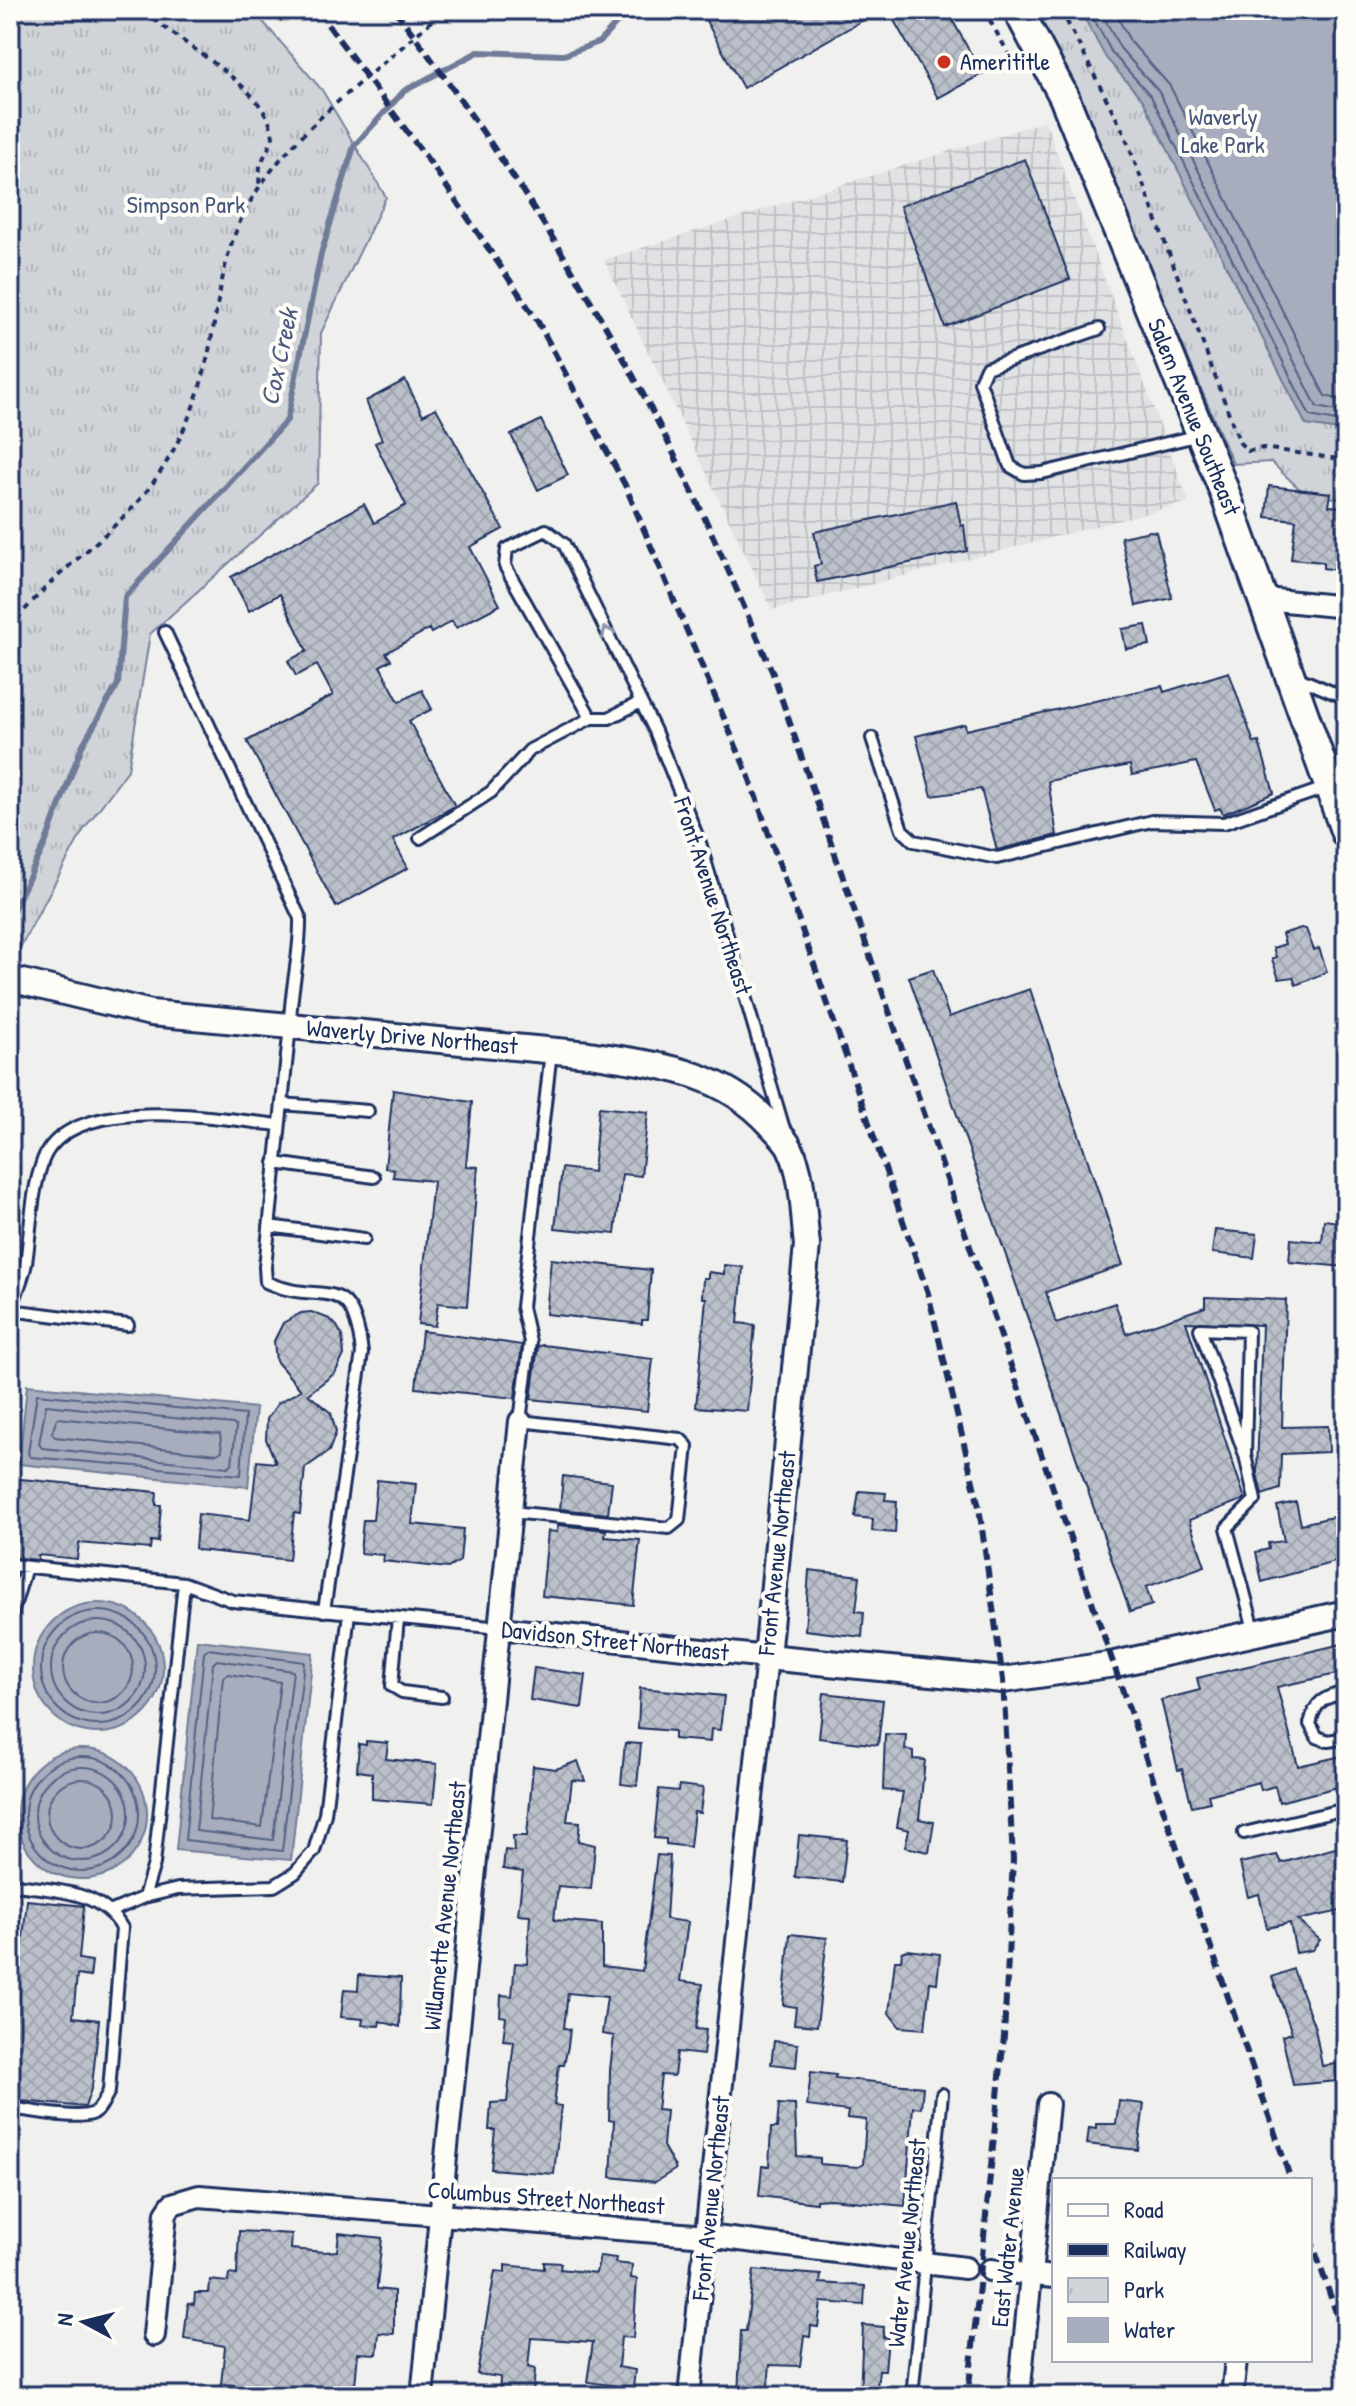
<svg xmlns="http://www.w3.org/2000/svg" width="1356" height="2406" font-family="'Patrick Hand',sans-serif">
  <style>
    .industrial { fill: url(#industrial-grid) }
    .park { fill: url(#park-tufts); stroke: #76819b; stroke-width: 2 }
    .water { fill: #a7adbd; stroke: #6f7b97; stroke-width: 2 }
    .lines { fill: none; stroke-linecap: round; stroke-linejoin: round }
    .shore { stroke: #536184; stroke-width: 2 }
    .stream { stroke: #6f7b97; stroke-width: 6 }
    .building { fill: url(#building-cross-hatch); stroke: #1b2f5e; stroke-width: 2 }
    .service-casing { stroke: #1b2f5e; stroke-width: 16 }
    .minor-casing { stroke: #1b2f5e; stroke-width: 26 }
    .tertiary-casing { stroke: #1b2f5e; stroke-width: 30 }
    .secondary-casing { stroke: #1b2f5e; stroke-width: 34 }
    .path { stroke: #1b2f5e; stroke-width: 4; stroke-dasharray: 6 6; stroke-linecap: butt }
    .service { stroke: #fdfcf7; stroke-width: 10 }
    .minor { stroke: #fdfcf7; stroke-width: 20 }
    .tertiary { stroke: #fdfcf7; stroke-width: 24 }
    .secondary { stroke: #fdfcf7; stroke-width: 28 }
    .rail { stroke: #1b2f5e; stroke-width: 6; stroke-dasharray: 12 6; stroke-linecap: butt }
    .oneway { stroke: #8c96aa }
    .poi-dot { fill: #c8321e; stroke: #fdfcf7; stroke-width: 3 }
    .labels { text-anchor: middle; stroke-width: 8; stroke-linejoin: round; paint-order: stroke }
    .poi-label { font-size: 24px; fill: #1b2f5e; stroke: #fdfcf7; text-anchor: start }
    .park-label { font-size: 24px; fill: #48587c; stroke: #fdfcf7 }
    .street-label { font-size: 24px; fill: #1b2f5e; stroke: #fdfcf7 }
    .water-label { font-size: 26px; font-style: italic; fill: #4c5b7f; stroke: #fdfcf7 }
  </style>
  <defs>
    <pattern id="industrial-grid" width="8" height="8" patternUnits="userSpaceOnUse" patternTransform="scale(2)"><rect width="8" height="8" fill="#e0e2e3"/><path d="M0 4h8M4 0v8" fill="none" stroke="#c0c2c5"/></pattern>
    <pattern id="park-tufts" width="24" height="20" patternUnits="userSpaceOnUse" patternTransform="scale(2)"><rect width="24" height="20" fill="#d0d3d8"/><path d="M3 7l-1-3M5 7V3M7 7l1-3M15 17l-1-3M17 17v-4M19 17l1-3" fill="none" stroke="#b2b5bc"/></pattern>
    <pattern id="building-cross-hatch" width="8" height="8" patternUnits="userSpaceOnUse" patternTransform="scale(2)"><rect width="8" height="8" fill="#bbc0ca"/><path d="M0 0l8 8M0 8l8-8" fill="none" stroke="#a0a5b0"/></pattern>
  </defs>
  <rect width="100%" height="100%" fill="#f0f0ee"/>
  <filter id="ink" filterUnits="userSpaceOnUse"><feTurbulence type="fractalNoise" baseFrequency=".0125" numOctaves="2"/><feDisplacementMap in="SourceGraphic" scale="16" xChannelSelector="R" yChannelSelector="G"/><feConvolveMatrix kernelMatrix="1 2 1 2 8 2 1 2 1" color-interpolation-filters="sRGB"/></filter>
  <g filter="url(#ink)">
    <!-- industrial -->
    <path class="industrial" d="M1045,121l144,381 -417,108 -168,-350z"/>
    <!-- park -->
    <path class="park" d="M10,10h243l69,80 64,107 -65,136 -3,150 -168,151 -22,136 -44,59 -74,137z
      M1026,10h320v489l-40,-4 -35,-33 -38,2 -158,-372z"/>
    <!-- water -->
    <path class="water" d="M1080,10h266v421l-40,-6 -163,-325 -37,-42z
      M27,1385l229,23 -8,79 -229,-23z
      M33 1668a65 65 0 1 1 130 0a65 65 0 1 1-130 0Z
      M197,1640l116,13 -22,207 -115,-10z
      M17 1814a65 65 0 1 1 130 0a65 65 0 1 1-130 0Z"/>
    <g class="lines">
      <!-- shore -->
      <path class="shore" d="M1089,10l23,43 39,43 159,320 36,7
        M1100,10l20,38 39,44 158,315 29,6
        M1114,10l16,31 40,45 155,310 21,5
        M37,1394l208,21 -4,60 -211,-18 -2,-4z
        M46,1405l187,19 3,3 -4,37 -4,3 -186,-19 -3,-4z
        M57,1418l163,16 2,17 -5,3 -162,-17 -3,-4z
        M41 1668a57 57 0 1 1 114 0a57 57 0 1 1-114 0Z
        M51 1668a47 47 0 1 1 94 0a47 47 0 1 1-94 0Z
        M63 1668a35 35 0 1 1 70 0a35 35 0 1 1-70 0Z
        M208,1649l96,13 -22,189 -97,-11 19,-187z
        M217,1660l76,11 -20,169 -77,-9 17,-167z
        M228,1674l52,8 -18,145 -53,-7 14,-143z
        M25 1814a57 57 0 1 1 114 0a57 57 0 1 1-114 0Z
        M35 1814a47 47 0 1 1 94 0a47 47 0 1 1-94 0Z
        M47 1814a35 35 0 1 1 70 0a35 35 0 1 1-70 0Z"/>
      <!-- stream -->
      <path class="stream" d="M10,917l35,-73 37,-98 36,-62 7,-87 162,-177 34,-166 33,-108 50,-55 74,-39 86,3 35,-13 30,-32"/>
    </g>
    <!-- building -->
    <path class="building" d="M721,10h160l-138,78 -38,-69z
      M888,10h59l35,64 -44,24z
      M1025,159l45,120 -125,48 -45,-121z
      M405,380l18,35 13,-7 67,121 -33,18 30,58 -44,23 -4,-7 -21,12 -2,-4 -43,24 5,7 -11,6 19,36 23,-12 10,19 -23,12 46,85 -62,34 15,28 -72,39 -89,-166 86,-46 -16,-30 -21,11 -8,-15 19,-10 -27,-57 -31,17 -18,-34 133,-73 10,19 32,-18 -31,-62 7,-3 -16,-39z
      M541,420l27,55 -30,15 -27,-55z
      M1269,486l62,7 -2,13 17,1v64l-23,-3v-6l-32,-3 5,-39 -30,-3z
      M956,501l5,25 3,-1 3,26 -150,31 -3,-16 7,-2 -7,-32z
      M1150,531l6,1 16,66 -36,8 -15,-69z
      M1146,625l4,20 -24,4 -4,-20z
      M1229,672l25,71 5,-1 15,51 -28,12 -23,9 -3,-6 -5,2 -19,-48 -64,13 -2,-10 -82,16 9,54 -60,15 -16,-61 -49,7 -16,-60 49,-12 1,6 196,-44 2,6z
      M1301,928l5,1 8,21 5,-2 8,24 -31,13 -3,-8 -14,2 -7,-20 4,-2 -3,-9 12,-4 -3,-10z
      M933,969l16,48 81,-28 93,276 -77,27 10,31 59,-20 11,31 79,-27v-10l81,3 -4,127 46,-1 1,26 -48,2 -1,35 -18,6 -5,-22 5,-148 -76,-3 59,177 -56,21 16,46 -59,21 6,18 -22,7 -221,-635z
      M393,1090l79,12 -6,64 12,1 -11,139 -29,-3 -3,23 -17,-2 15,-143 -40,-4 1,-8 -9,-1z
      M599,1107l49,5 -7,64 -19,-2 -7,60 -60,-6 7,-60 31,4z
      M1324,1220l22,3v44l-57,-5 2,-23 31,3z
      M1215,1230l42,4 -3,24 -42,-5z
      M551,1259l100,11 -4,50h-5v4l-96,-10z
      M724,1265l19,2 -5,56 17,2 -8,86 -51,-4 10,-109h-4l1,-20h5v-6l16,2z
      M311,1312l19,7 7,7 5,9 2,20 -9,18 -27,21 23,19 5,19 -7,19 -24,17 -5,46 -6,-1 -5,47 -91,-10 -3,-2 3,-34 52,6 7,-59 19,2 -10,-24 1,-20 11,-16 23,-13 -25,-29 -2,-20 9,-18 18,-10z
      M422,1331l100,14 -7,53 -99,-10z
      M543,1345l110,14 -6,52 -116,-12 7,-53z
      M563,1476l49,6 -4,32 -48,-5z
      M10,1478l147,14 -1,13h5l-3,37 -7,-1 -1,8 -71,-6 -2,16 -39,-4v5l-28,-3z
      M377,1480l39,4 -4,40 51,5 -3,32 -12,7 -65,-7 1,-6 -24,-2 3,-33h10z
      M859,1491l27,2 -1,7 12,1 -2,32 -23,-2 1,-12 -18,-2z
      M1296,1502l5,22 45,-10v45l-84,23 -6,-30 13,-3 -1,-6 16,-2 -7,-35z
      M558,1525l48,5 -1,7 35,3 -7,65 -91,-9 6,-65 9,1z
      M809,1570l51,6 -4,35 8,1 -2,25 -57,-7z
      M1346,1643v29l-69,15 21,79 48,-11v30l-67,17 -4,-16 -14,4 -2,-8 -51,13 2,7 -18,4 -10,-37 -4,1 -17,-70 39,-10 -3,-12z
      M534,1668l52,7 -4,33 -52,-8z
      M640,1688l84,8 -4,34 -9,-1 -1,13 -36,-3v-8l-36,-3z
      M824,1693l59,7 -5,45 -59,-7z
      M885,1734l21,1 -1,15 8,1v8l12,1 -6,59 15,3 -5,30 -24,-5 4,-17 -12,-3 6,-35 -20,-2z
      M366,1741l22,2 -2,16 51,5 -4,40 -61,-5v-26l-15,-2 2,-27 7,1z
      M625,1743l16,1 -4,42 -16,-2z
      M578,1761l7,20 -13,-1 -5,41 13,1 -2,19 17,4 -4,44 -33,-3 -4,34 48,4v42l40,5 15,-116 13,1 -4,63 22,3 -8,59 23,3 -7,45 10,1 -3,25 -26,-3 -3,24 -13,-1 -4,35 9,1 -3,35 13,23 -21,13 -44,-5 3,-56 -5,-1 1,-50 4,-34 -12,-2 5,-37 -39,-4 -4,35 6,1 -2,17 -4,19h-5l-5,40 7,1 -7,68 -63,-5 4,-39h-6l2,-27 16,-1 7,-61 -11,-1 3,-23 -6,-1 1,-21 11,1 3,-33 12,1 3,-49 -12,-1 5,-42 -20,-3 2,-19 9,1 -1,-15h14l6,-70 23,3z
      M679,1785l24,3 -3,25 -6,-1 -4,35 -24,-3v-5l-12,-1 5,-49 19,2z
      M799,1835l48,5 -5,42 -47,-5z
      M1346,1845v65l-48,10 22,20 -8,10 -16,3 -6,-30 -23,5 -8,-34 -11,3 -8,-34 37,-8 4,8z
      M27,1900l57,6 -5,53 13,2 -2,16 -13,-2 -4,42 26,3 -7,66 -7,21 -75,-7v-61l6,-45h-6v-30l10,2z
      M790,1934l37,4 -10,88 -23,-2 2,-17 -13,-2z
      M908,1950l32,4 -3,29 -7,-1 -5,47 -25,-2 -11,-14 6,-53h6l1,-8z
      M1293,1969l22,59 7,38 14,-2 1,17 -44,4 -11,-49 10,-3 -20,-56z
      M359,1975l42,3 -1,49 -20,-6 -1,5 -17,-1 1,-6 -22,-2 3,-28 14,1z
      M774,2041l24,3 -2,23 -25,-3z
      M811,2072l25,3 -1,3 88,9 -2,21 -8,-1 -8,99 -75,-7 -14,1v3l-57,-7 3,-30h7l2,-38h6l2,-24 16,1 2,51 23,2v6l38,3 5,-3 3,-44 -19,-2 1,-7 -41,-5z
      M1119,2101l25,3 -6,46 -51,-6 2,-16 7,1v-5h20z
      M239,2231l53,3 -1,15 33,3 13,-1 2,-18 43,5 -5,48v3l17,2v43l-15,-1 -2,21 -19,-1 -4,43 -79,-9 -1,9h-37l-2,-11 -14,-1 4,-38 -41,-7 4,-36 6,1 1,-11h14l1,-13 18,2 1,-8 8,1z
      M600,2256l16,2 -1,5 17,2 -1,13 6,1 -4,59 -12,-1 -3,30 17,3 -2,18 -46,-6 6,-40 -62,-4 -3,29 7,2 -2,27h-34l1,-19 -23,-3 18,-103 10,1v-7l39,4v-7l17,1 -1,6 36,4z
      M754,2270l67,5 -1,8 45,3 -1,19 -43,-3 -3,25 -7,-1 -1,11 -6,-1 -4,30 -30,-1 -3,31h-29l3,-65h5z
      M863,2325l21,2 -1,10 5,1 -3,32h-6l-3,26h-16z"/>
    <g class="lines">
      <!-- service casing -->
      <g class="service-casing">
        <path id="service" d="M1099,329l-113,39 -6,14 30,84 14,8 18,-1 158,-38
          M165,632l135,286c1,37 -10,71 -10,108l-25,241 1,15c56,26 86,-15 96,71l-38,258
          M1296,677l50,21
          M591,718l-86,-152 2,-17 39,-19 18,14 91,187 45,112 84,286
          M872,738l30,92 12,11 83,17 155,-37 72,2 104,-36
          M420,838l71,-46 39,-42 61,-32h18l32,-16
          M282,1104l86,7
          M275,1163l99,14
          M269,1226l95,13
          M10,1310c6,-15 13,-31 16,-47 5,-34 5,-70 17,-103 27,-69 180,-41 236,-35
          M10,1310l118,15
          M1245,1455l-45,-126 48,2 -3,124 10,45 -28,28 28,105
          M511,1512l158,16 10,-8 8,-74 -7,-7 -160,-18 10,-79 -8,-35 29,-256
          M10,1565l174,18 49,18 267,27
          M398,1618l-6,68 10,6 40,5
          M10,1620l16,-53
          M1346,1692c-22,5 -31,9 -36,32l7,13 11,4 18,-3
          M1244,1833l102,-24
          M10,1884c41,7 89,4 112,44l-13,163c-4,7 -8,18 -15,22 -15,8 -66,-3 -84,-5
          M144,1897l10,-33 30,-281
          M112,1911l32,-14 34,-8 96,-3 21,-13 19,-22 11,-37 24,-201
          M912,2396l30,-302"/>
      </g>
      <!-- minor casing -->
      <g class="minor-casing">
        <path id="minor" d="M1265,599l81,8
          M500,1628l267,29 -78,739
          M990,2270l64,7
          M154,2335l12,-122 6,-9 27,-8 508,40 258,32
          M422,2396l98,-975
          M1019,2396l29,-292
          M1232,2396l4,-36"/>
      </g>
      <!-- tertiary casing -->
      <g class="tertiary-casing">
        <path id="tertiary" d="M10,979l141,34 438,41c69,11 132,16 181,70 6,7 16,15 20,24 14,28 13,66 17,97l-40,412 236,23 112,-16 231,-51"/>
      </g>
      <!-- secondary casing -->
      <g class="secondary-casing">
        <path id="secondary" d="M1018,10l46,87 159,391 123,345"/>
      </g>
      <!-- path -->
      <path class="path" d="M145,10c32,35 126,76 128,129l-13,26 -1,21
        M984,10l28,50 8,6
        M1061,10l63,123 116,310 8,8 15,-3 83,12
        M10,629c42,-60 112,-96 151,-158 22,-34 37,-72 46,-111 11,-49 14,-101 37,-147 43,-83 133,-139 199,-203"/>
      <!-- service -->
      <use href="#service" class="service"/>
      <!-- minor -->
      <use href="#minor" class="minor"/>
      <!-- tertiary -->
      <use href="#tertiary" class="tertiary"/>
      <!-- secondary -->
      <use href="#secondary" class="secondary"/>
      <!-- rail -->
      <path class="rail" d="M317,10l117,158 104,154 87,163 124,292 179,516 51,214 24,173 10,179 -9,177 -36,360
        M395,10c111,147 213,306 293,473 30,61 56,125 84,188l519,1509
        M1310,2236l36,106"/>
    </g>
    <!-- one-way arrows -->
    <defs><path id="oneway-chevron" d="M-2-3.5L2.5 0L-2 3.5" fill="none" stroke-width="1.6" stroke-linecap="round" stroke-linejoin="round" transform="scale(2)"/></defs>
    <use class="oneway" href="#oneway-chevron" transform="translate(607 632) rotate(-116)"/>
  </g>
  <!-- markers -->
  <circle class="poi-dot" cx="944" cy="62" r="8"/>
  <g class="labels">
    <!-- poi labels -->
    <g class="poi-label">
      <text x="960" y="70">Amerititle</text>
    </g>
    <!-- park labels -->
    <g class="park-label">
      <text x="1223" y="125">Waverly<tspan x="1223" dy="28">Lake Park</tspan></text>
      <text x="186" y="213">Simpson Park</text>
    </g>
    <!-- street labels -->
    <g class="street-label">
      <text transform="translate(1194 417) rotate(68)" y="8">Salem Avenue Southeast</text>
      <text transform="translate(713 896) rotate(72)" y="8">Front Avenue Northeast</text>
      <text transform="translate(412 1037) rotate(5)" y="8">Waverly Drive Northeast</text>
      <text transform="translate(777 1553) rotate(-84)" y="8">Front Avenue Northeast</text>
      <text transform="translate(615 1641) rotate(6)" y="8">Davidson Street Northeast</text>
      <text transform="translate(445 1906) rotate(-84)" y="8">Willamette Avenue Northeast</text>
      <text transform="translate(546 2198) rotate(4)" y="8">Columbus Street Northeast</text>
      <text transform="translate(711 2198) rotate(-84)" y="8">Front Avenue Northeast</text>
      <text transform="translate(907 2243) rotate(-84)" y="8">Water Avenue Northeast</text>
      <text transform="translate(1008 2247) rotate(-84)" y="8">East Water Avenue</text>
    </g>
    <!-- water labels -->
    <g class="water-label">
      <text transform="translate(279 357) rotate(-78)" y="9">Cox Creek</text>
    </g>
  </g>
  <!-- margin -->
  <rect width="1356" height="2406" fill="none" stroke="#fdfcf7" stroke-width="40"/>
  <rect x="20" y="20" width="1316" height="2366" fill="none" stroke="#1b2f5e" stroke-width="3" filter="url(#ink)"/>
  <!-- legend -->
  <rect x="1052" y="2178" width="260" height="184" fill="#fdfcf7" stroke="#a3aaba" stroke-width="2"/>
  <rect x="1068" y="2204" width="40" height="12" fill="#fdfcf7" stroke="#a3aaba" stroke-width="2"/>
  <text x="1124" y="2218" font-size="24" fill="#1b2f5e">Road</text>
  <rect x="1068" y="2244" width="40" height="12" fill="#1b2f5e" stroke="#a3aaba" stroke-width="2"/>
  <text x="1124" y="2258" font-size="24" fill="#1b2f5e">Railway</text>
  <rect x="1068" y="2278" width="40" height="24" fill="url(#park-tufts)" stroke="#a3aaba" stroke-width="2"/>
  <text x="1124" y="2298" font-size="24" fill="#1b2f5e">Park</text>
  <rect x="1068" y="2318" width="40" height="24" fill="#a7adbd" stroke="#a3aaba" stroke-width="2"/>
  <text x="1124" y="2338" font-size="24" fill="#1b2f5e">Water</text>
  <!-- north arrow -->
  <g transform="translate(84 2322) rotate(277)" stroke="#fdfcf7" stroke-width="6" paint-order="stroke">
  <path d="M0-6L14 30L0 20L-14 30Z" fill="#1b2f5e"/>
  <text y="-12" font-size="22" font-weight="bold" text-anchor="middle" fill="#1b2f5e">N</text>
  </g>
</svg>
